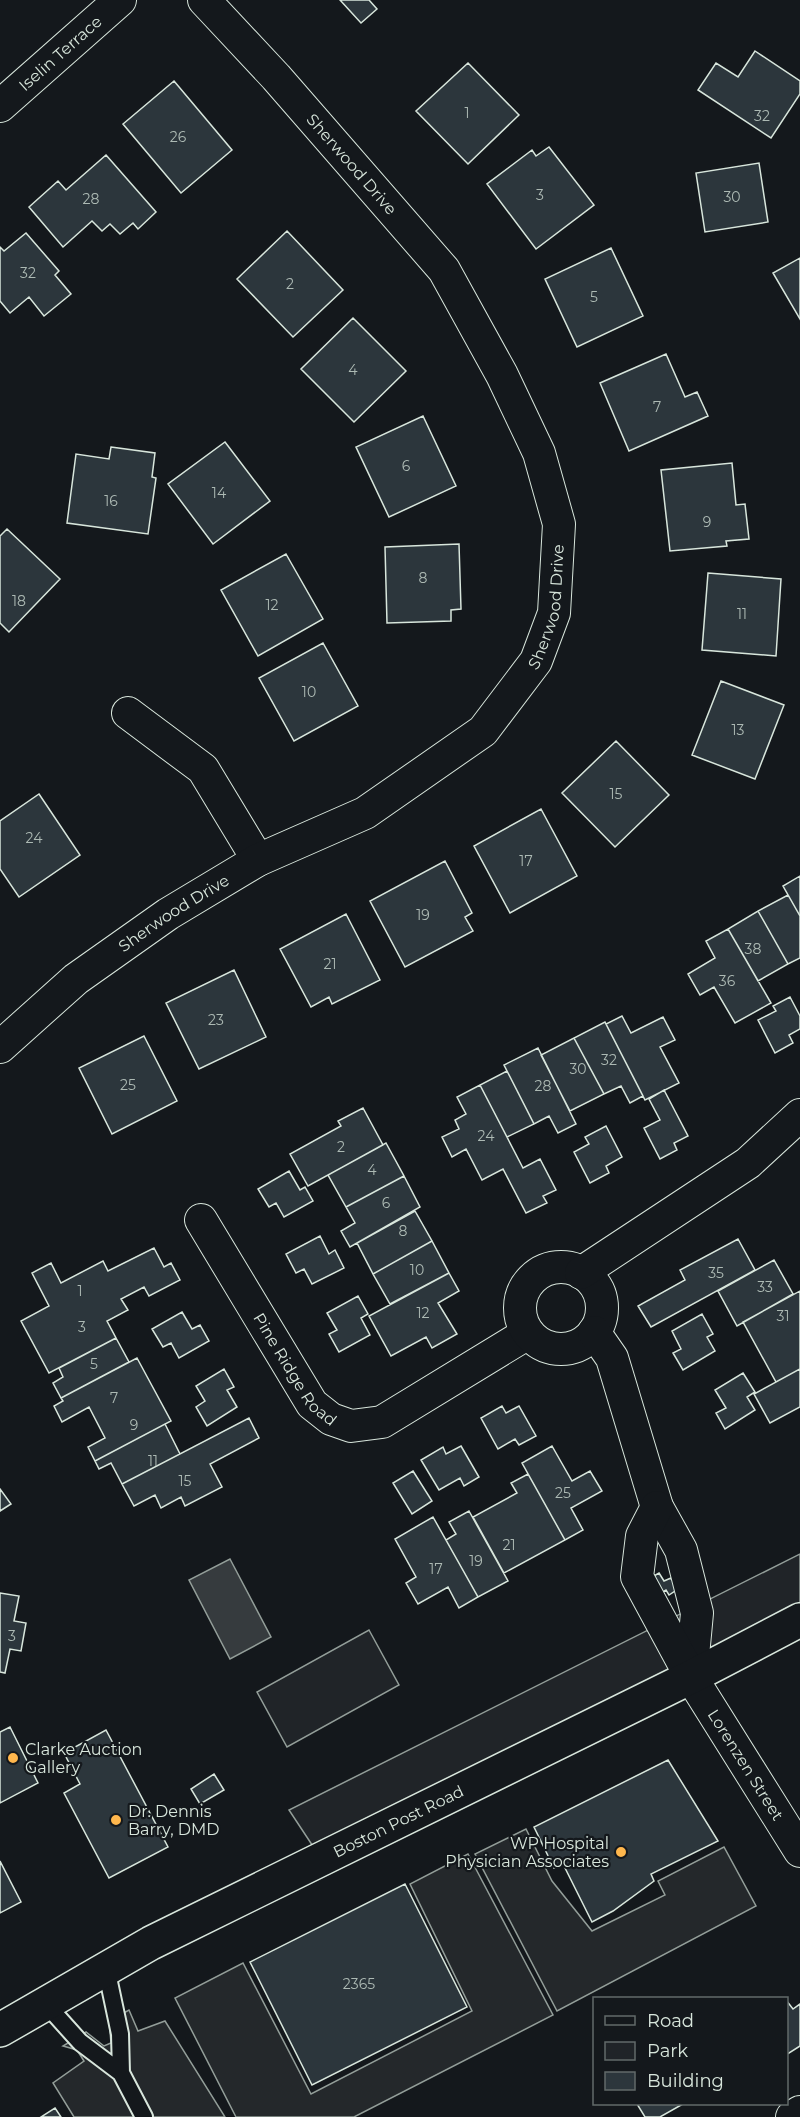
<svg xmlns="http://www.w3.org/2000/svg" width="800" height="2117" font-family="Montserrat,sans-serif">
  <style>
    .green { fill: #202428; stroke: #939e99; stroke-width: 1.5 }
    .parking { fill: #24282b; stroke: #939e99; stroke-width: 1.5 }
    .water { fill: #363b3e; stroke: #939e99; stroke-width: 1.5 }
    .building { fill: #2c363c; stroke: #d8e6dc; stroke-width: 1.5 }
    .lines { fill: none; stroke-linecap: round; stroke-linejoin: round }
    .service-casing { stroke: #d8e6dc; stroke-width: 20 }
    .minor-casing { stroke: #d8e6dc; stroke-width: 34 }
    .primary-casing { stroke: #d8e6dc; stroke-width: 36 }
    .service { stroke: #14181c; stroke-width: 16 }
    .minor { stroke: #14181c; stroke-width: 32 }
    .primary { stroke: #14181c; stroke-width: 33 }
    .poi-dot { fill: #ffb74d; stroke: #14181c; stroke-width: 2 }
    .labels { text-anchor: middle; stroke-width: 4.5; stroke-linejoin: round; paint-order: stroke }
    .number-label { font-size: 14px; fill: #adbab4 }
    .street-label { font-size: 16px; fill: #d8e6dc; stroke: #14181c }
    .poi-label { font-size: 16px; fill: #d8e6dc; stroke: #14181c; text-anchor: start }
  </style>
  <rect width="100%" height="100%" fill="#14181c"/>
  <!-- green -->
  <path class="green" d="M800,1554v73l-476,236 -35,-53z
    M369,1630l30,55 -112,62 -30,-55z"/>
  <!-- parking -->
  <path class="parking" d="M526,1829l26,52 40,50 73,-36 -7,-14 66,-34 32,59 -199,105 -82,-157z
    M468,1854l85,161 -199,102h-118l-61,-119 68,-35 68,131 161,-83 -62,-127z
    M129,2010l9,21 27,-10 60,96h-151l-21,-34 31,-22 -7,-11 -14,-4 23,-14 18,14 7,-3 -2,-22z"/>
  <!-- water -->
  <path class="water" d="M230,1559l41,78 -41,22 -41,-79z"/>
  <!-- building -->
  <path class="building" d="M340,0h29l8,9 -16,14z
    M755,51l45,30v13l-29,44 -73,-48 18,-27 22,14z
    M468,63l51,52 -51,49 -52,-53z
    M174,81l58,69 -51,43 -58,-69z
    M549,147l45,58 -58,44 -49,-65 45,-34 4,6z
    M106,155l50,57 -18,17 -5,-6 -13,11 -10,-10 -8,7 -10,-10 -29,26 -34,-40 29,-26 8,9z
    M759,163l9,59 -63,10 -9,-59z
    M287,231l56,59 -50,47 -56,-58z
    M26,233l33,38 -4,4 16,19 -27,22 -15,-19 -19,16 -10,-12v-54l4,4z
    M611,248l32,68 -66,31 -32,-68z
    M800,258v61l-27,-46z
    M353,318l53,53 -52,51 -53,-53z
    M666,354l19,43 12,-5 11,24 -79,35 -29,-68z
    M423,416l33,70 -67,31 -33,-70z
    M225,442l45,59 -57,43 -45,-60z
    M111,447l44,6 -3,24 4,1 -8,56 -81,-11 9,-69 33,5z
    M732,463l4,42 9,-1 4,35 -23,2 1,5 -57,5 -9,-81z
    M7,529l53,50 -51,53 -9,-9v-87z
    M459,544l2,65 -10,1v11l-64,2 -2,-76z
    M286,554l37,65 -65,37 -37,-66z
    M708,573l73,6 -5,77 -74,-6z
    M323,643l35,63 -64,35 -35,-63z
    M721,681l63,24 -29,74 -63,-24z
    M616,741l53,54 -54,52 -53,-54z
    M39,794l41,61 -61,42 -19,-28v-48z
    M541,809l36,67 -67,37 -36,-67z
    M445,861l27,52 -7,4 8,14 -68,36 -35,-66z
    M800,876v40l-17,-30z
    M788,895l12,21v42l-12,6 -30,-53z
    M758,911l30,53 -30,17 -30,-52z
    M346,914l34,66 -48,24 -3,-7 -18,10 -31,-58z
    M728,929l43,74 -36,20 -21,-36 -14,8 -12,-21 27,-16 -9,-17z
    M234,970l32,67 -67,32 -33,-66z
    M790,997l10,19v13l-11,6 4,8 -18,10 -17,-33 18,-9 -3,-5z
    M622,1016l9,17 32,-16 12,23 -15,7 19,36 -34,17 -39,-76z
    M605,1022l38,74 -13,7 -9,-17 -17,8 -30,-56z
    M144,1036l33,65 -65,33 -33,-66z
    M574,1038l30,56 -34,17 -29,-56z
    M538,1048l38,76 -18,9 -9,-17 -15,8 -30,-59z
    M507,1071l27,53 -27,13 -27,-52z
    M480,1085l43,83 17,-9 16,31 -13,6 4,7 -21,10 -23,-44 -21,11 -16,-31 -14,8 -10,-20 17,-8 -4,-9 11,-6 -9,-17z
    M664,1090l24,46 -14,7 3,7 -17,9 -16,-31 16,-8 -11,-21z
    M363,1108l20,37 -75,41 -18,-32 51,-28 -3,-5z
    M606,1126l16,31 -16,9 3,7 -19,10 -16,-31 15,-8 -4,-7z
    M386,1143l18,33 -58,31 -18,-32z
    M289,1171l11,19 5,-3 8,14 -29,16 -8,-14 -7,4 -11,-18z
    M404,1176l16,31 -70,40 -9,-16 14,-8 -9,-16z
    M415,1211l17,30 -59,33 -16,-31z
    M320,1236l9,18 6,-4 9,18 -32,16 -8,-15 -8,4 -10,-19z
    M738,1239l17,31 -104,57 -13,-21 47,-26 -5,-10z
    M432,1241l17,32 -59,31 -17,-30z
    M154,1248l10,19 7,-4 9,17 -31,16 -5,-9 -23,12 7,11 -21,11 9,17 -67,35 -28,-52 28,-15 -17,-33 19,-10 10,20 42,-22 5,10z
    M774,1260l19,34 -56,32 -19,-35z
    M449,1273l10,18 -21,12 19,31 -25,14 -6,-11 -35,19 -22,-40z
    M800,1291v78l-24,13 -33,-60z
    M358,1296l10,18 -7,4 9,17 -31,17 -10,-18 8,-4 -10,-17z
    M182,1312l10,17 8,-4 9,16 -30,17 -8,-15 -8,4 -11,-18z
    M702,1314l11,20 -6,3 8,14 -32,19 -10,-17 8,-4 -9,-18z
    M116,1338l13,24 -68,36 -8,-15 10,-6 -4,-9z
    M137,1358l34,63 -76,40 -7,-14 17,-9 -16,-31 -27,15 -8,-16 9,-5 -2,-3z
    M224,1369l10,18 -7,3 10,17 -30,19 -11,-19 9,-6 -9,-15z
    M800,1369v38l-30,16 -16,-29z
    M743,1373l12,19 -8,5 8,13 -30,19 -9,-16 10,-5 -11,-18z
    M502,1406l4,7 13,-7 17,30 -17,9 -4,-6 -17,10 -17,-31z
    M249,1418l10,20 -49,26 12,23 -37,19 -4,-9 -20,11 -6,-13 -21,11 -12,-22z
    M165,1424l15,30 -58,30 -11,-21 -12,6 -4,-8z
    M461,1446l18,31 -15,9 -4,-8 -21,12 -18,-30 22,-13 3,7z
    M552,1446l20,35 18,-10 12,20 -31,17 12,22 -18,10 -43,-77z
    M413,1471l19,30 -20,13 -19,-31z
    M528,1474l37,66 -61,33 -31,-56 44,-24 -6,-10z
    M0,1489l11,15 -11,7z
    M469,1511l39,70 -30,16 -32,-57 10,-6 -7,-12z
    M433,1517l45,80 -19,11 -11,-21 -30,17 -12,-21 10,-6 -21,-38z
    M659,1573l5,8 7,-3 7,11 -9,6 -3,-5 -5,3 -9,-16z
    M0,1593l19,3 -5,25 12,2 -5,28 -11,-2 -5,24 -5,-1z
    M10,1727l28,56 -38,20v-71z
    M106,1730l62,117 -59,31 -45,-85 16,-9 -16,-31z
    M668,1760l50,81 -67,33 3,7 -41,30 -21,11 -29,-58 -9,4 -20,-41z
    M214,1774l10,16 -24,14 -9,-15z
    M0,1861l21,41 -21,11z
    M405,1884l62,123 -155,78 -62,-123z
    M786,2000l7,9 7,-5v42l-14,9z
    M637,2104h46l-23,13h-15z
    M55,2108l6,9h-20z"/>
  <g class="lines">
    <!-- service casing -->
    <g class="service-casing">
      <path id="service" d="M106,1968l14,66 1,39 23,44
        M45,2003l35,39 41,31"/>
    </g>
    <!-- minor casing -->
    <g class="minor-casing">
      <g id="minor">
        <path id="s1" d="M0,106l120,-106"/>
        <path d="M128,713l75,56 55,91"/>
        <path id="s2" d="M0,1047l76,-68 92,-65 90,-54 107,-47 118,-82 53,-70 18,-48 5,-89 -20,-71 -37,-78 -58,-105 -168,-193 -72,-77"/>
        <path id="s3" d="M201,1220l111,184 19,15 20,7 31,-4 146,-89"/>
        <circle cx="561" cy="1308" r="41"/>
        <path d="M581,1273l167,-110 52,-48"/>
        <path d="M594,1332l18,26 45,149 24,43 16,63 -6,64"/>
        <path id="s4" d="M657,1507l-15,29 -5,41 54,100 109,174"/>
        <path d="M792,2117l8,-5"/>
      </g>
    </g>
    <!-- primary casing -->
    <g class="primary-casing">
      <g id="primary">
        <path id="s5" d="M0,2030l151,-87 540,-266 109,-57"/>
      </g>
    </g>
    <!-- service -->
    <use href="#service" class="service"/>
    <!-- minor -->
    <use href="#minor" class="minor"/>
    <!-- primary -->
    <use href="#primary" class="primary"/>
  </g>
  <!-- markers -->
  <g class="poi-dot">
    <circle cx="13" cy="1758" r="6"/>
    <circle cx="116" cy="1820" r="6"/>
    <circle cx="621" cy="1852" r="6"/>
  </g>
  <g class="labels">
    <!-- number labels -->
    <g class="number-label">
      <text x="467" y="118">1</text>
      <text x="762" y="121">32</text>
      <text x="178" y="142">26</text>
      <text x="540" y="200">3</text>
      <text x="732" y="202">30</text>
      <text x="91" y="204">28</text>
      <text x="28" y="278">32</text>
      <text x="290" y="289">2</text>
      <text x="594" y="302">5</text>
      <text x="353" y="375">4</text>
      <text x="657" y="412">7</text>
      <text x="406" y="471">6</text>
      <text x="219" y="498">14</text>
      <text x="111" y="506">16</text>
      <text x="707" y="527">9</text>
      <text x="423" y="583">8</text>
      <text x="19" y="606">18</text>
      <text x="272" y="610">12</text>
      <text x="742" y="619">11</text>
      <text x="309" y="697">10</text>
      <text x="738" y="735">13</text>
      <text x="616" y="799">15</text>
      <text x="34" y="843">24</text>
      <text x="526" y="866">17</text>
      <text x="423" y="920">19</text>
      <text x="753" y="954">38</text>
      <text x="330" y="969">21</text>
      <text x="727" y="986">36</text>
      <text x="216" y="1025">23</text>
      <text x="609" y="1065">32</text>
      <text x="578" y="1074">30</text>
      <text x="128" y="1090">25</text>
      <text x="543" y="1091">28</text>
      <text x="486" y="1141">24</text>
      <text x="341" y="1152">2</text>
      <text x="372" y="1175">4</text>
      <text x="386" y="1208">6</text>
      <text x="403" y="1236">8</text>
      <text x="417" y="1275">10</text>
      <text x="716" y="1278">35</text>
      <text x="765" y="1292">33</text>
      <text x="80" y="1296">1</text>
      <text x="423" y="1318">12</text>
      <text x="783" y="1321">31</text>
      <text x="82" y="1332">3</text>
      <text x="94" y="1369">5</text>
      <text x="114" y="1403">7</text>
      <text x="134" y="1430">9</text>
      <text x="153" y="1466">11</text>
      <text x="185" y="1486">15</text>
      <text x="563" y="1498">25</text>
      <text x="509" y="1550">21</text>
      <text x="476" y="1566">19</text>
      <text x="436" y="1574">17</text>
      <text x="12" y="1641">3</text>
      <text x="359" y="1989">2365</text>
    </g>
    <!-- street labels -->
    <g class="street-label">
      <text dy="6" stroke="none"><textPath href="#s1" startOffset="80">Iselin Terrace</textPath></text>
      <text transform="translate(352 164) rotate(49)" y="6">Sherwood Drive</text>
      <text dy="6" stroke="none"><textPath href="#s2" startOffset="724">Sherwood Drive</textPath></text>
      <text dy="6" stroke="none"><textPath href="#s2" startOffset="220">Sherwood Drive</textPath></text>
      <text dy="6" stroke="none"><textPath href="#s3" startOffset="177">Pine Ridge Road</textPath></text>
      <text dy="6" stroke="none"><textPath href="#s4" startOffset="291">Lorenzen Street</textPath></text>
      <text dy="6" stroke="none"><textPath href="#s5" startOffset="450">Boston Post Road</textPath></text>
    </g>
    <!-- poi labels -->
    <g class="poi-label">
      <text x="25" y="1755">Clarke Auction<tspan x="25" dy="18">Gallery</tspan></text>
      <text x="128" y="1817">Dr. Dennis<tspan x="128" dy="18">Barry, DMD</tspan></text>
      <text x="609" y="1849" text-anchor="end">WP Hospital<tspan x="609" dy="18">Physician Associates</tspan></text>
    </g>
  </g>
  <!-- legend -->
  <rect x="593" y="1997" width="195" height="108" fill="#14181c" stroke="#626a69" stroke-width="1.5"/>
  <rect x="605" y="2016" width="30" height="9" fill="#14181c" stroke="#626a69" stroke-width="1.5"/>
  <text x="647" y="2027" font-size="18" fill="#d8e6dc">Road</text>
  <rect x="605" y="2042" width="30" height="18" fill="#202428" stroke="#626a69" stroke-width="1.5"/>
  <text x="647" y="2057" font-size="18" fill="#d8e6dc">Park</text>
  <rect x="605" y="2072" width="30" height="18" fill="#2c363c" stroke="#626a69" stroke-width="1.5"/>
  <text x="647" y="2087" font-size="18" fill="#d8e6dc">Building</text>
</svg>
